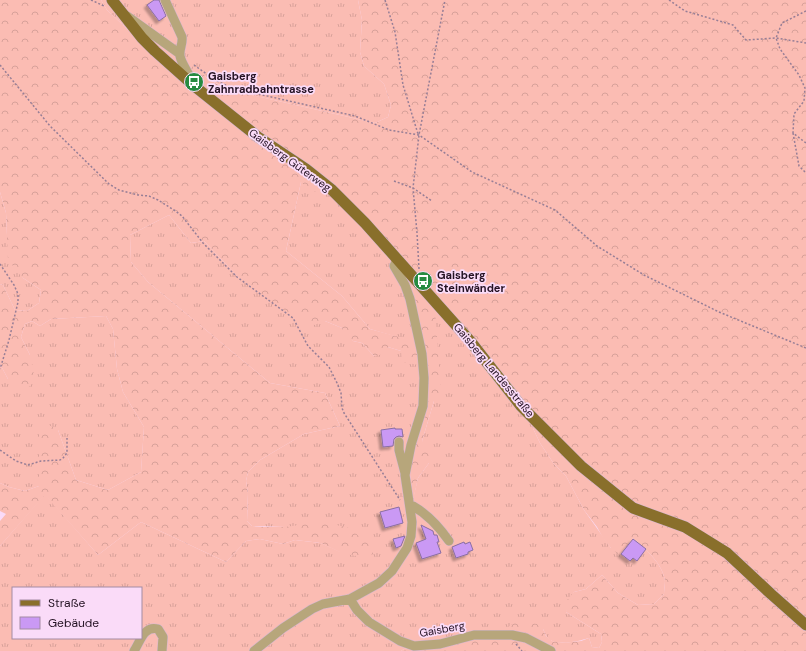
<svg xmlns="http://www.w3.org/2000/svg" width="806" height="651" font-family="'DM Sans',sans-serif">
  <style>
    .grass { fill: url(#grass-tufts); fill-rule: evenodd }
    .forest { fill: url(#forest-crowns); fill-rule: evenodd }
    .building { fill: #ca99f4; stroke: #8a6fa3; filter: url(#shadow) }
    .lines { fill: none; stroke-linecap: round; stroke-linejoin: round }
    .minor-casing { stroke: #d3b7d2; stroke-width: 10 }
    .major-casing { stroke: #d3b7d2; stroke-width: 12 }
    .path { stroke: #977e96; stroke-width: 1.5; stroke-dasharray: 2 2; stroke-linecap: butt }
    .minor { stroke: #b7a67b; stroke-width: 9 }
    .major { stroke: #896f2b; stroke-width: 11 }
    .labels { text-anchor: middle; stroke-width: 3.5; stroke-linejoin: round; paint-order: stroke }
    .poi-label { font-size: 11px; font-weight: bold; fill: #241223; stroke: #fadbf8; text-anchor: start }
    .street-label { font-size: 11px; fill: #241223; stroke: #fadbf8 }
  </style>
  <defs>
    <pattern id="grass-tufts" width="24" height="20" patternUnits="userSpaceOnUse"><rect width="24" height="20" fill="#fbbcb3"/><path d="M3 7l-1-3M5 7V3M7 7l1-3M15 17l-1-3M17 17v-4M19 17l1-3" fill="none" stroke="#d7a19a"/></pattern>
    <pattern id="forest-crowns" width="20" height="18" patternUnits="userSpaceOnUse"><rect width="20" height="18" fill="#fbbcb3"/><path d="M2 6a3 3 0 1 1 6 0M12 15a3 3 0 1 1 6 0" fill="none" stroke="#d7a19a"/></pattern>
    <filter id="shadow"><feDropShadow dx="-3" dy="3" stdDeviation="1" flood-color="#0004"/></filter>
  </defs>
  <rect width="100%" height="100%" fill="#fadbf8"/>
  <!-- grass -->
  <path class="grass" d="M101,0h257l4,20 -2,32 4,14 20,18 7,21 -3,12 -13,6 -137,-31 -14,-5 -12,-6 -28,-20 -9,-1 -4,2 -12,-3 -52,-49z
    M326,179l11,8 74,86 10,71 -51,-15 -28,-33 -56,-45 15,-69 20,4z
    M0,192l6,21 1,22 16,43 18,12 -2,13 -12,8 -12,-1 -12,-25 -3,-1z
    M169,215l22,28 13,-2 35,37 86,43 17,7 11,13 9,2 12,13 14,-9 13,4 24,15 -16,100 4,33 5,-21 11,-15 -7,-22 12,-40 1,-92 4,-8 89,117 12,25 14,21 12,12 18,34 27,38 22,-10c12,10 30,26 32,43 0,4 -1,9 -1,13l-10,10 -16,1 -20,-12 -16,-18 -16,14 -12,3 -8,20 35,22 1,8 -3,6 -7,-1 -3,-9c-10,3 -29,8 -39,2 -4,-3 -5,-7 -7,-11 -47,3 -93,11 -139,20l-3,2h-401v-105l45,-52 53,61 43,-33 85,40 20,-21 14,-2 23,5 12,-4 26,3 24,11 -60,-27 -33,-1 -5,-5 1,-28 -2,-12 2,-9 12,-12 44,-26 36,-8 -15,-33 -55,-10 -122,-101 -17,-20 -1,-27zM13,588h128v50h-128z
    M106,316l7,13 4,40 6,23 21,35 -3,45 -33,18 -32,-10 -18,-50 -19,3v53l-14,5 -16,-4 -9,-4v-119l8,15 22,-24 -9,-18 4,-13 7,-3 8,5 11,-7z"/>
  <!-- forest -->
  <path class="forest" d="M0,0h101l6,10 52,49 12,3 3,-2c15,-1 26,13 38,21 8,5 17,8 26,11l137,31 13,-6 3,-12 -7,-21 -20,-18 -4,-14 2,-32 -4,-20h448v651h-405l3,-2 99,-17 10,-9 14,-2 10,3 6,5 3,7 6,5 10,2 19,-2 8,-3 3,9 7,1 3,-6 -1,-8 -35,-22 1,-12 7,-8 12,-3 16,-14 16,18 20,12 16,-1 10,-10c0,-4 1,-9 1,-13 -2,-17 -20,-33 -32,-43l-14,17 -8,-7 -8,-10 -6,-11 -13,-17 -18,-34 -12,-12 -14,-21 -12,-25 -15,-28 -78,-81 6,84 -7,8 -12,40 9,8 -2,14 -11,15 -5,23 -4,-35 -5,-10 1,-14 12,-10 8,-66 -23,-4 -1,-11 -13,-4 -4,7 -10,2 -12,-13 -9,-2 -8,-5 -3,-8 -17,-7 -11,4 -36,-18 -39,-29 -35,-37 -13,2 -22,-28 -39,20 1,27 17,20 122,101 55,10 15,33 -36,8 -44,26 -12,12 -2,9 2,12 -1,28 5,5 12,1h21l28,-4h15l21,5 23,19 1,7 -4,3h-7l-17,-3 -24,-11 -26,-3 -12,4 -23,-5 -14,2 -20,21 -85,-40 -43,33 -53,-60 -45,51v-25l6,-7 -6,-3v-28l9,4 16,4 14,-5v-53l8,-9 11,6 18,50 32,10 33,-18 3,-45 -21,-35 -6,-23 -4,-40 -7,-13 -55,3 -11,7 -8,-5 -7,3 -4,13 9,18 5,25 -9,10 -18,-11 -8,-15v-80l3,1 12,25 12,1 12,-8 2,-13 -18,-12 -15,-18 -2,-47 -6,-21zM326,179l11,8 74,86 -6,6 16,64 -51,-14 -28,-33 -56,-45 15,-69 12,10 6,-1z"/>
  <!-- building -->
  <path class="building" d="M154,0h5l7,16 -7,5 -12,-16z
    M395,428v1h7l1,8 -4,-1 -3,1 -2,2 -1,7 -10,1 -2,-17z
    M399,507l4,16 -18,5 -5,-16z
    M421,525l12,6 1,4h3l2,7h-2l4,11 -19,6 -6,-16 10,-4z
    M405,536l-4,10 -5,2 -3,-9z
    M633,539l13,10 -9,12 -4,-3 -3,3 -9,-7z
    M464,542l1,2 5,-2 3,8 -5,2v2l-12,4 -4,-11z"/>
  <g class="lines">
    <!-- minor casing -->
    <g class="minor-casing">
      <path id="minor" d="M165,0l17,37c1,7 -3,12 -2,19 2,10 10,17 12,27
        M127,16l53,38
        M399,442v8l6,23
        M410,506h3c14,8 27,22 36,35
        M350,599l7,11 12,12 31,19 14,5 26,-2 34,-9h38l14,3 25,13
        M134,651c6,-9 10,-26 24,-22l5,8 -1,14
        M254,651l29,-23 29,-19 11,-5 27,-5 29,-16 13,-12 15,-23 4,-12 1,-14 -7,-47 6,-30 12,-39 1,-28 -2,-24 -12,-55 -5,-14 -11,-19 3,-6"/>
    </g>
    <!-- major casing -->
    <g class="major-casing">
      <path id="major" d="M112,0l30,38 13,13 38,34 65,52 48,32 25,20 34,34 106,119 50,64 60,60 52,42 52,19 42,26 44,41 35,31"/>
    </g>
    <!-- path -->
    <path class="path" d="M91,0l13,6
      M385,0l10,32 8,53 15,49
      M669,0l16,11 48,14 13,15 30,-2 30,5
      M806,11l-24,12 -6,15 4,11 19,26 6,13 -1,13 -10,13 -1,19 13,10
      M0,65l50,61 59,58 10,6 19,5 11,1 9,4 16,10 8,6 21,27 34,34 56,41 15,28 21,21 8,16 4,10 1,15 2,5 56,87
      M194,65l21,15 17,8 123,28 34,14 30,5 53,37 83,38 42,36 47,29 75,37 87,36
      M793,133l6,33 7,7
      M394,181l19,7 19,13
      M0,264l14,21 4,9v8l-9,38 -9,29
      M419,269l-2,-36 -4,-45 6,-53 26,-135
      M0,450l16,11 12,4 13,-4 19,-1 3,-2 4,-5v-15
      M516,644l6,7"/>
    <!-- minor -->
    <use href="#minor" class="minor"/>
    <!-- major -->
    <use href="#major" class="major"/>
  </g>
  <!-- icons -->
  <defs>
    <g id="bus-disc" transform="scale(1)"><circle r="9.5" fill="#268b40" stroke="#fadbf8"/><path d="M-5-6H5V4H4V6H2V4H-2V6H-4V4H-5ZM-3.5-4V0h7V-4ZM-3.5 1.2v1.5H-2V1.2ZM2 1.2v1.5H3.5V1.2Z" fill="#fff"/></g>
  </defs>
  <g fill-rule="evenodd">
    <use href="#bus-disc" x="194" y="82"/>
    <use href="#bus-disc" x="423" y="281"/>
  </g>
  <g class="labels">
    <!-- poi labels -->
    <g class="poi-label">
      <text x="208" y="80">Gaisberg<tspan x="208" dy="13">Zahnradbahntrasse</tspan></text>
      <text x="437" y="279">Gaisberg<tspan x="437" dy="13">Steinwänder</tspan></text>
    </g>
    <!-- street labels -->
    <g class="street-label">
      <text transform="translate(290 160) rotate(36)" y="4">Gaisberg Güterweg</text>
      <text transform="translate(494 370) rotate(50)" y="4">Gaisberg Landesstraße</text>
      <text transform="translate(442 629) rotate(-10)" y="4">Gaisberg</text>
    </g>
  </g>
  <!-- legend -->
  <rect x="12" y="587" width="130" height="52" fill="#fadbf8" stroke="#a48ba3"/>
  <rect x="20" y="600" width="20" height="6" fill="#896f2b" stroke="#a48ba3"/>
  <text x="48" y="607" font-size="12" fill="#241223">Straße</text>
  <rect x="20" y="617" width="20" height="12" fill="#ca99f4" stroke="#a48ba3"/>
  <text x="48" y="627" font-size="12" fill="#241223">Gebäude</text>
</svg>
